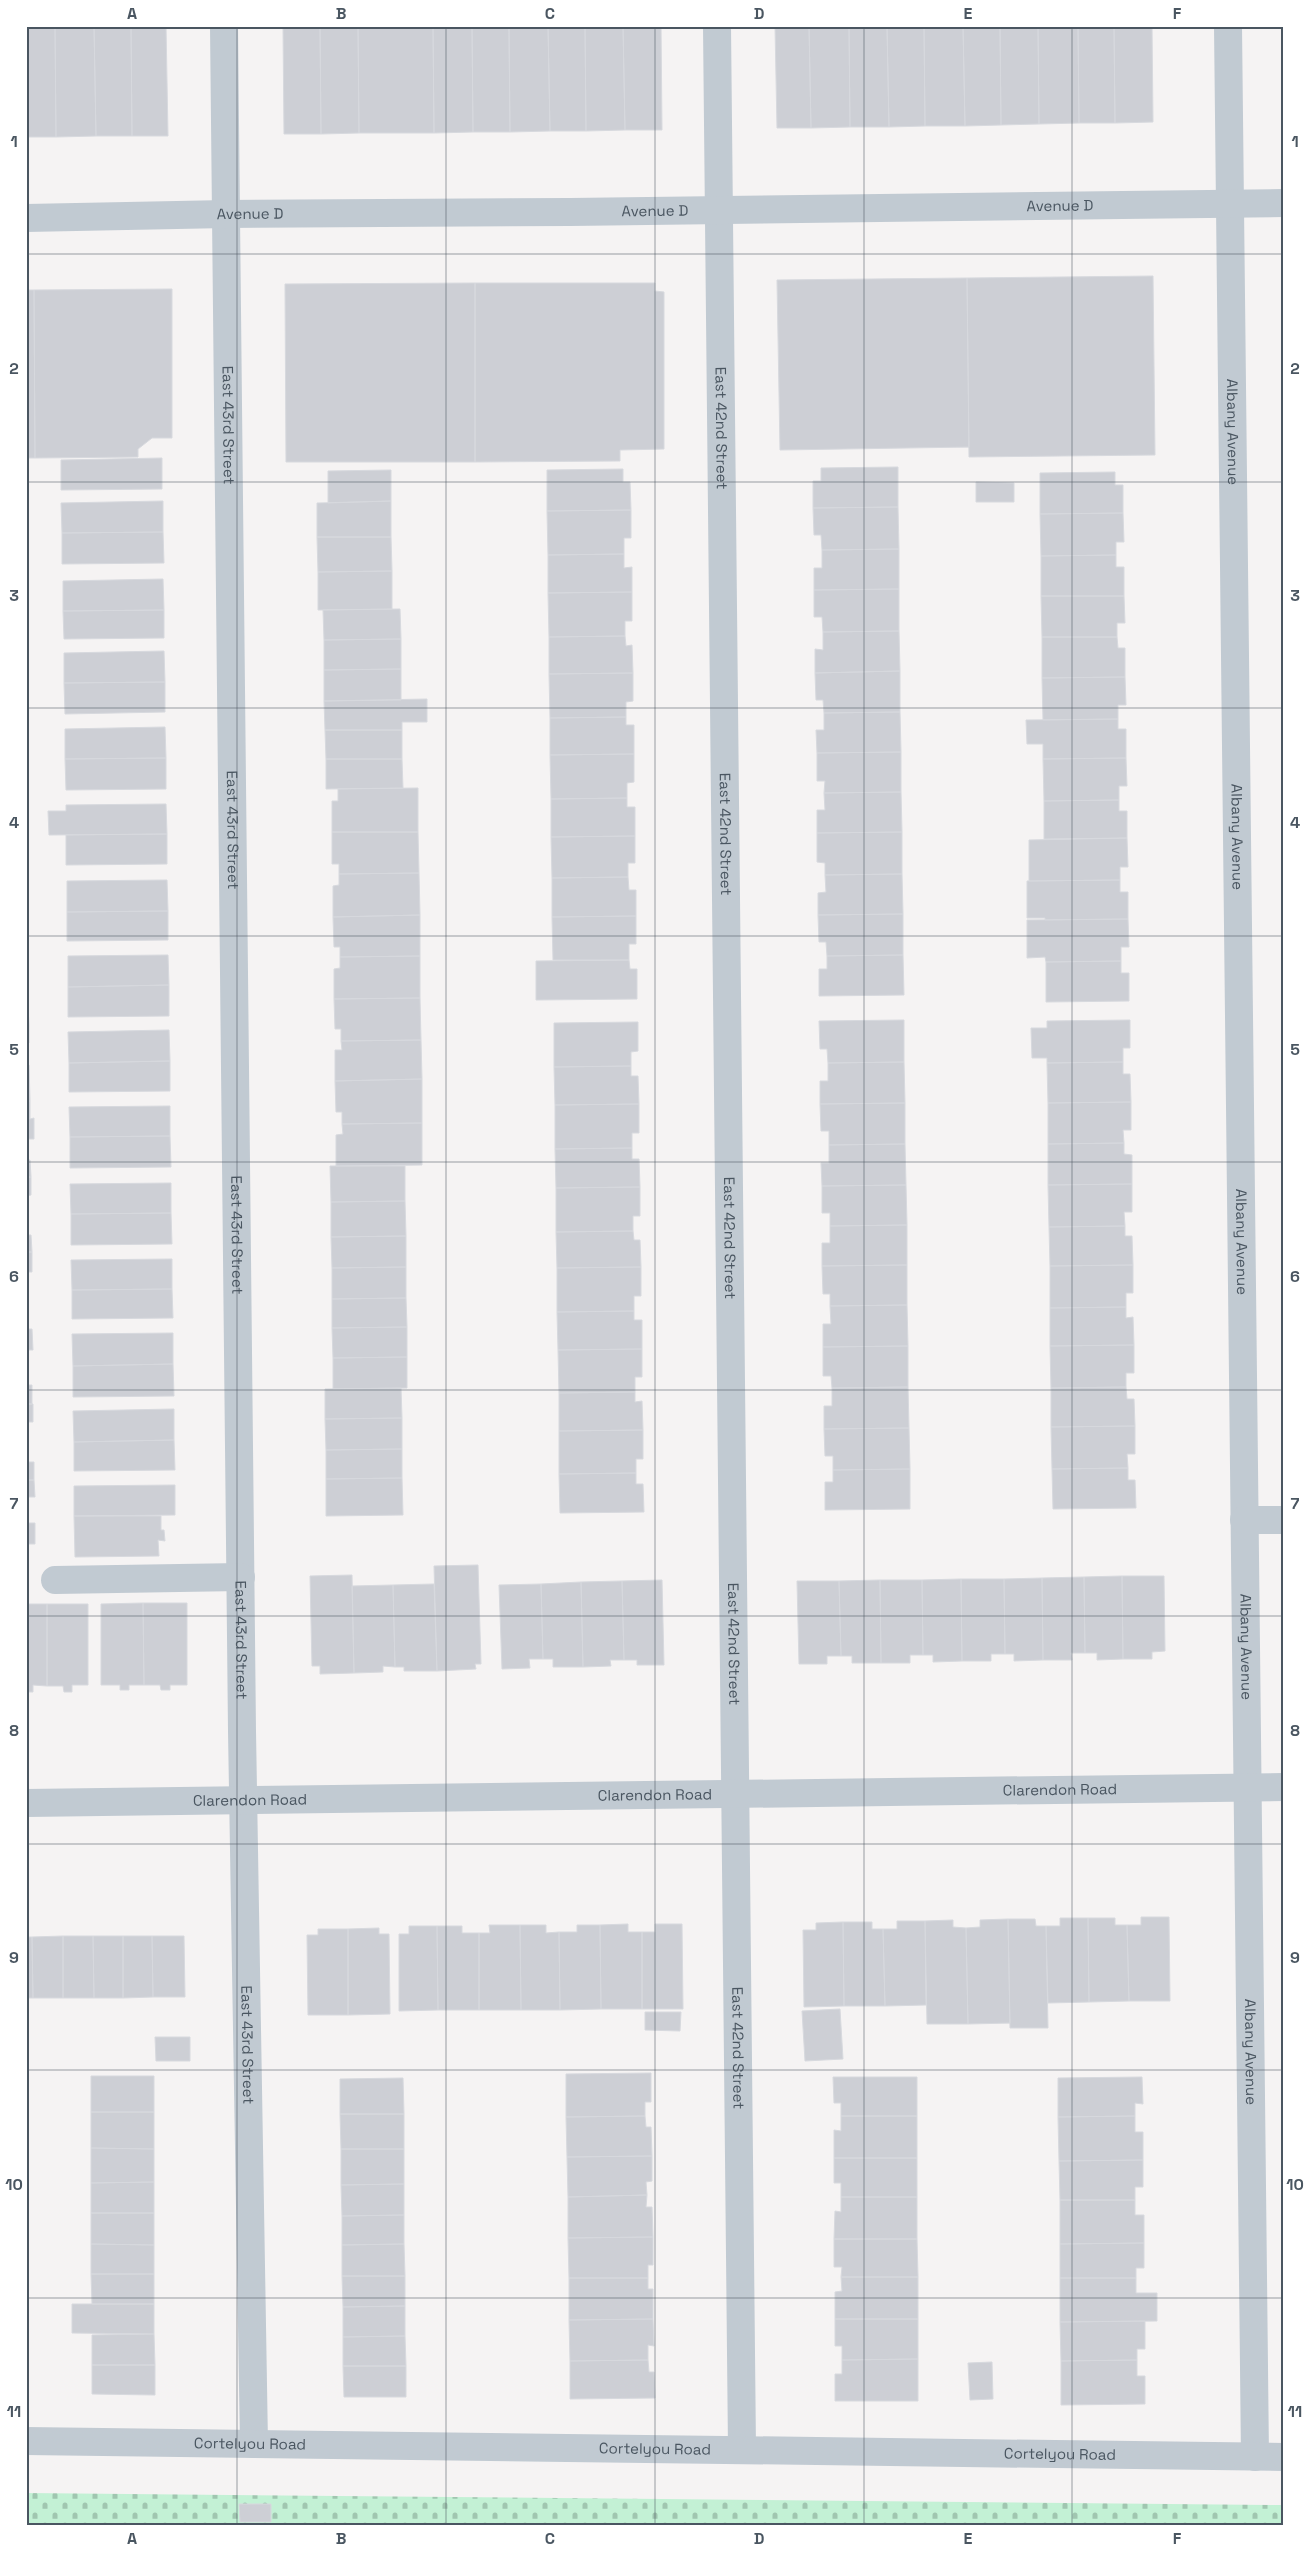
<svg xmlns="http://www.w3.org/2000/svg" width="1309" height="2552" font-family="'Space Grotesk',sans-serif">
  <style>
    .cemetery { fill: url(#cemetery-stones) }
    .building { fill: #cdcfd5; stroke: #d7d9de }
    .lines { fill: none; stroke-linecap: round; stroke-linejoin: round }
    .minor { stroke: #c1cad2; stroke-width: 28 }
    .grid { fill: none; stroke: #4a5661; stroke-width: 1; stroke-opacity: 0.55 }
    .labels { text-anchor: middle; stroke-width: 4.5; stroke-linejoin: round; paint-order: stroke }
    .street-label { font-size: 15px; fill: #4a5661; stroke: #fff }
    .neatline { fill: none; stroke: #4a5661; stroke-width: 2 }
    .grid-label { font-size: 16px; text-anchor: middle; font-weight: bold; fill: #4a5661 }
  </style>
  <defs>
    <pattern id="cemetery-stones" width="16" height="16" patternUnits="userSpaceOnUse" patternTransform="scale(1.25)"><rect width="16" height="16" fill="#c3f1d5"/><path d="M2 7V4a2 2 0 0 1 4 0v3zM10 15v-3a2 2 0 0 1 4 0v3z" fill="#a0c6b0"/></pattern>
  </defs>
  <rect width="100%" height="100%" fill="#f5f3f3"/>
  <!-- cemetery -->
  <path class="cemetery" d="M26,2493l1257,12v21h-1257z"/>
  <!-- building -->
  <path class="building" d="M26,26h29l1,111h-30z
    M55,26h39l2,110 -40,1z
    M94,26h37l1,110h-36z
    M131,26h35l2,110h-36z
    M283,26h37l1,108h-37z
    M320,26h38l1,107 -38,1z
    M358,26h75l1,107h-75z
    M433,26h39l1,106 -39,1z
    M472,26h37l1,106h-37z
    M509,26h39l2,105 -40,1z
    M548,26h37l1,105h-36z
    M585,26h38l2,104 -39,1z
    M623,26h38l1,104h-37z
    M775,26h34l2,102h-34z
    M809,26h40l1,101 -39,1z
    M849,26h38l2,101h-39z
    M887,26h37l1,100 -36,1z
    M924,26h39l2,100h-40z
    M963,26h37l1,99 -36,1z
    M1000,26h38l1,98 -38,1z
    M1038,26h40l1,97 -40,1z
    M1078,26h36l1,97h-36z
    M1114,26h38l1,96 -38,1z
    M1153,276l2,179 -186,2 -2,-179z
    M967,278l2,169 -189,3 -3,-170z
    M475,283v179h-189l-1,-178z
    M475,283h180v8l9,1v157l-44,1v11l-145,1z
    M172,289v149h-20l-14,11v8l-103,1 -1,-168z
    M26,290h8l1,168h-9z
    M162,458v31l-101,1v-30z
    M898,467v40l-85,1v-27h8v-13z
    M623,469v13h7l1,28 -84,1v-41z
    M391,470v31l-63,2v-32z
    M1115,472v13h8v28l-83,1v-41z
    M976,482l38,1v19h-38z
    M163,501v31l-101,1 -1,-30z
    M391,501v36h-74v-34z
    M898,507l1,42 -77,1 -1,-15h-7l-1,-27z
    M631,510v28h-7v16l-76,1 -1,-44z
    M1123,513l1,29h-8v13l-75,1 -1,-42z
    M163,532l1,31 -102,1v-31z
    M317,537h74l1,34 -74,1z
    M899,549v40l-85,1v-22h8v-18z
    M624,554v14l8,-1v25l-84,1v-38z
    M1116,555v12h8v29h-83v-40z
    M392,571v38l-74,1v-38z
    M163,579l1,31 -101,1v-30z
    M899,589v42l-76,1 -1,-15h-8v-27z
    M632,592v29h-7v15l-76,1 -1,-44z
    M1041,596h83l1,27h-8v14h-75z
    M400,609l1,30 -77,1 -1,-30z
    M164,610v28l-100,1 -1,-28z
    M899,631l1,40 -85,2v-24l8,1v-18z
    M625,636l1,10 6,-1 1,28 -84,1v-37z
    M1042,637h75l1,11h7v29l-83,1z
    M401,639v30l-77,1v-30z
    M164,651l1,31 -101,1v-30z
    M401,669v31l-77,1v-31z
    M900,671v41l-76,1 -1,-13h-7l-1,-27z
    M633,673v28l-7,1v15l-76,1 -1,-44z
    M1125,677l1,28h-8v14l-75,1 -1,-42z
    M165,682v30l-100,2 -1,-31z
    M427,699v23h-25v8h-77l-1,-29z
    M900,712l1,40 -84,1 -1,-23h8v-17z
    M626,717v8h8v29l-84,1v-37z
    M1118,719v10h8v29l-83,1v-15h-16l-1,-24z
    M165,727l1,31 -101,1v-30z
    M325,730h77v29h-76z
    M901,752v40l-77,1 1,-12h-8v-28z
    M634,754v28l-7,1v15l-76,1 -1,-44z
    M166,758v31l-100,1 -1,-31z
    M1126,758l1,28h-8v14l-75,1 -1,-42z
    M326,759h76l1,29 -77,1z
    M418,788v44h-86v-31h6v-12z
    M901,792l1,40 -85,1v-23h8l-1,-17z
    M627,798v9h8v29l-84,1v-38z
    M1119,800v11h8v27l-83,1v-38z
    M166,804l1,30 -118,1 -1,-24h18v-6z
    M332,832h86l1,41 -80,1v-10h-7z
    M902,832v42l-77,1v-12l-8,-1v-29z
    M167,834v30l-101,1v-30z
    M635,836v27h-7v14l-76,1 -1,-41z
    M1127,838l1,29h-8v13l-91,1v-41z
    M419,873l1,42 -87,2v-31l6,-1v-11z
    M902,874l1,40 -85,1v-22l8,-1 -1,-17z
    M628,877l1,13h7v26l-84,1v-39z
    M167,880l1,31 -101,1v-31z
    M1120,880v12h8v27l-83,1v-2h-18v-37z
    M168,911v29l-101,1v-29z
    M903,914v41l-76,1 -1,-14h-7l-1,-27z
    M420,915v41l-80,1v-10h-6l-1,-30z
    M636,916v28h-7v16h-76l-1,-43z
    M1128,919l1,28h-8v14l-75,1 -1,-5 -18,1v-38z
    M168,955l1,30 -101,2v-31z
    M903,955l1,40 -85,1v-27h8v-13z
    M420,956v42l-86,1v-30l6,-1v-11z
    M629,960l1,9h7v30l-101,1v-39z
    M1121,961v12h8v28l-83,1v-40z
    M169,985v31l-101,1v-30z
    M420,998l1,42 -80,1v-12h-6l-1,-30z
    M26,1007h2l1,18h-3z
    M904,1020v42l-76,1 -1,-14h-7l-1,-28z
    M1130,1020v28h-7v14l-76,1v-5h-15l-1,-30h16v-7z
    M638,1022v29l-7,1v14l-77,1v-44z
    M26,1025h3v18h-3z
    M169,1030l1,31 -101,2 -1,-31z
    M421,1040l1,39 -87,2v-31h7l-1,-9z
    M170,1061v30l-101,1v-29z
    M904,1062l1,41 -85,1v-23h8v-18z
    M1123,1062v12h7l1,28 -83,1 -1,-40z
    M26,1065h3l1,36h-4z
    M631,1066v10h7l1,28 -84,1 -1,-38z
    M422,1079v44l-80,1v-12h-6l-1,-31z
    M26,1101h4v18l4,-1v21h-8z
    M1131,1102v28h-8l1,13 -76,1v-41z
    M905,1103v41l-76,1v-14h-8l-1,-27z
    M639,1104v29h-7v15l-77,1v-44z
    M170,1106v30l-100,1 -1,-30z
    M422,1123v42l-86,1v-31l7,-1 -1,-10z
    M170,1136l1,31 -101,1v-31z
    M1124,1143v11l8,1v29l-84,1v-41z
    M905,1144l1,41 -84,1 -1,-23h8v-18z
    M632,1148v11h7l1,28 -84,1 -1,-39z
    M26,1160h4l1,17h-5z
    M330,1166h75v35l-74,1z
    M26,1177h5v18l-5,1z
    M171,1183v30l-100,1 -1,-30z
    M1132,1184v28h-8l1,14 -76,1 -1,-42z
    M906,1185l1,40 -77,1v-13h-8v-27z
    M640,1187v29h-7v15l-77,1v-44z
    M405,1201l1,35 -75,1v-35z
    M171,1213l1,31 -101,1v-31z
    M907,1225v40l-85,1v-23h8v-17z
    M1125,1226v10h7l1,29 -83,1 -1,-39z
    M633,1231l1,9h6l1,27 -84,1 -1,-36z
    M26,1235h5l1,17h-6z
    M406,1236v31l-74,1 -1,-31z
    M26,1252h6v20h-6z
    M172,1259v30l-100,1 -1,-30z
    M907,1265v40l-77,1v-12h-7l-1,-28z
    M1133,1265v28h-7v14l-76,1v-42z
    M406,1267v31l-74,1v-31z
    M641,1267v29h-7v15l-77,1v-44z
    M172,1289l1,29 -101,1v-29z
    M406,1298l1,29 -75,1v-29z
    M907,1305l1,41 -85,1v-23h8l-1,-18z
    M1126,1307v11l7,-1 1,28 -84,1v-38z
    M634,1311v9h8v29l-84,1 -1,-38z
    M407,1327v30l-74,1 -1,-30z
    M26,1329h6l1,21h-7z
    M173,1333v31l-100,2 -1,-32z
    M1134,1345v28h-8v14l-75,1 -1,-42z
    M908,1346v41l-76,1 -1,-12h-8v-29z
    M642,1349v28h-7v15l-76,1 -1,-43z
    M407,1357v31l-74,1v-31z
    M173,1364l1,32 -101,1v-31z
    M26,1385h6v19h-6z
    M908,1387l1,41 -85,1v-23h8v-18z
    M1126,1387l1,12h7l1,27 -84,1v-39z
    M401,1388l1,30 -77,1v-30z
    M635,1392v10l7,-1 1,29 -84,1v-38z
    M26,1404h7v18h-7z
    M174,1409v31l-100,2 -1,-31z
    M402,1418v31l-76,1 -1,-31z
    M1135,1426v28h-8l1,14 -76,1 -1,-42z
    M909,1428l1,41 -77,1v-14h-8l-1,-27z
    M643,1430v29h-7v14l-77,1v-43z
    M174,1440l1,30 -101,1v-29z
    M402,1449v29l-76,1v-29z
    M26,1462h8v18h-8z
    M1128,1468v12h7l1,28 -83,1 -1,-40z
    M910,1469v40l-85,1v-28h8v-12z
    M636,1473v11h7l1,28 -84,1 -1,-39z
    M402,1478l1,37 -77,1v-37z
    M26,1480h8l1,17h-9z
    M175,1485v30l-101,1v-30z
    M74,1516h87v14h3l1,11 -7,-1 1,16 -84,1z
    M26,1523h9v21h-9z
    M478,1565l3,99h-6l1,5 -39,2 -3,-105z
    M352,1575l2,98 -34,1v-8h-8l-2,-90z
    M1122,1576l1,83 -26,1v-7h-12l-1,-76z
    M1122,1576h42l1,75 -13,1v7h-29z
    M1084,1577l1,76h-14l1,7h-29l-1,-82z
    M1042,1578l1,82 -29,1v-7h-9l-1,-75z
    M961,1579h43l1,75h-14v7h-29z
    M961,1579l1,82 -29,1v-7h-10l-1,-75z
    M662,1580l2,85h-27v-5h-13l-2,-79z
    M880,1580h42l1,75h-13v8h-29z
    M880,1580l1,83h-29v-7h-11l-2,-75z
    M622,1581l2,79h-14l1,6 -28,1 -2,-85z
    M797,1581h42l2,75h-14v8h-28z
    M581,1582l2,85h-30v-8h-10l-2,-75z
    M434,1584l3,87h-33v-4h-9l-2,-82z
    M541,1584l2,75h-14l1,9 -28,1 -3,-84z
    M393,1585l2,82 -12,-1v6l-29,1 -2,-87z
    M143,1603l1,82h-15v5h-9v-5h-19v-81z
    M143,1603h44v82h-17v5h-9l-1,-5h-16z
    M26,1604h21v82l-14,-1v7h-7z
    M47,1604h41v81h-16v7h-8l-1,-6h-16z
    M1141,1917h28l1,84h-41l-2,-76h14z
    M1060,1918h28l1,84 -41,1 -2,-77h14z
    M1088,1918h27v7h12l2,76 -40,1z
    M1008,1919h27l1,7h10l2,102h-38z
    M1008,1919l2,104 -42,1 -2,-96 14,-1v-7z
    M953,1920v7l13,1 2,96h-41l-2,-103z
    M897,1921h28l1,84 -41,1 -2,-77h14z
    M843,1922h29v7h11l2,77h-41z
    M843,1922l1,84 -40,1 -1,-77h13v-7z
    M628,1924v8h14v77h-41l-1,-84z
    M655,1924h27l1,85h-41v-77h13z
    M489,1925h31l1,85h-42v-77h11z
    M520,1925h26v8l13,-1 1,78h-39z
    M577,1925h23l1,84 -41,1 -1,-78h18z
    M409,1926h28l1,84 -39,1v-77h10z
    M437,1926h25v7h17v77h-41z
    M379,1928v6h10l1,80 -42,1v-86z
    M318,1929h30v86h-40l-1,-80h11z
    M63,1936h30l1,62h-31z
    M63,1936v62h-30l-1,-61z
    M93,1936h30v62h-29z
    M123,1936h29l1,61 -30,1z
    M152,1936h32l1,61h-32z
    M26,1937h6l1,61h-7z
    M840,2009l3,50 -38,2 -3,-50z
    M645,2012h36l-1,19 -35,-1z
    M155,2037h35v24h-34z
    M651,2073v29h-6v14l-79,1v-43z
    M91,2076h63v36h-63z
    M833,2077h84v39h-76v-13h-7z
    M1142,2077l1,27 -8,-1v13l-77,1v-39z
    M403,2078l1,36h-64v-35z
    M91,2112h63v37l-63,-1z
    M340,2114h64v35h-63z
    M645,2116l1,11h5l1,29 -85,1 -1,-40z
    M841,2116h76v42h-83v-28l7,1z
    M1135,2116v16h8v28l-84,1 -1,-44z
    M91,2148l63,1v33l-63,1z
    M341,2149h63v35l-63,1z
    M652,2156v25l-6,1 1,13 -79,2 -1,-40z
    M834,2158h83v39h-76v-14h-7z
    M1143,2160v27h-8v13h-75l-1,-39z
    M154,2182v31h-63v-30z
    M404,2184v31l-62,1 -1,-31z
    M647,2195l-1,12h6l1,30 -85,1v-41z
    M841,2197h76v42h-83l1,-28 6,1z
    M1060,2200h75v15h9v28l-84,1z
    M91,2213h63v32l-63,-1z
    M404,2215v29l-62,1v-29z
    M653,2237v28h-5v13h-79l-1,-40z
    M834,2239h83l1,38h-77l1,-10h-8z
    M1144,2243v25h-8v10h-76v-34z
    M91,2244l63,1v29h-63z
    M404,2244l1,32h-63v-31z
    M91,2274h63v30h-62z
    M342,2276h63v30l-62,1z
    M841,2277h77v42h-83v-27l7,-1z
    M569,2278h79v11h5v30l-84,1z
    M1060,2278h76v15h21v28l-97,1z
    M72,2304h82v30l-82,-1z
    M405,2306v30l-62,1v-30z
    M653,2319l1,27 -6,-1v15l-78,1 -1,-41z
    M835,2319h83v40l-76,1v-14h-7z
    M1145,2321v28h-8v11l-76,1 -1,-39z
    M154,2334l1,31h-63v-30z
    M405,2336l1,30h-63v-29z
    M918,2359v42h-83v-27h7v-14z
    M648,2360l1,12h5l1,26 -85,1v-38z
    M1137,2360v16h8v28l-84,1v-44z
    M992,2362l1,37 -23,1 -2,-37z
    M92,2365h63v30l-63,-1z
    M343,2366h63v31h-62z
    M239,2504h32v18h-31z"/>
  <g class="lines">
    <!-- minor -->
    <g class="minor">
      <path id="s1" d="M224,26l18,1705 12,713"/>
      <path id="s2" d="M717,26l25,2423"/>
      <path id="s3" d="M1228,26l27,2431"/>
      <path id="s4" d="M26,218l201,-4 343,-2 713,-9"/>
      <path d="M1244,1520h39"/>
      <path d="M55,1580l186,-3"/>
      <path id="s5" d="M26,1803l1257,-16"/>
      <path id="s6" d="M26,2441l1257,16"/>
    </g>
  </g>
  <!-- grid -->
  <path class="grid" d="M237,26v2500M446,26v2500M655,26v2500M864,26v2500M1072,26v2500M26,254h1257M26,482h1257M26,708h1257M26,936h1257M26,1162h1257M26,1390h1257M26,1616h1257M26,1844h1257M26,2070h1257M26,2298h1257"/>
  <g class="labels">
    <!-- street labels -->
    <g class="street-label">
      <text dy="5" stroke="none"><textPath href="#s4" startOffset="1034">Avenue D</textPath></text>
      <text dy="5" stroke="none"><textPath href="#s4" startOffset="629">Avenue D</textPath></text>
      <text dy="5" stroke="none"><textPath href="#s4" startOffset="224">Avenue D</textPath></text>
      <text dy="5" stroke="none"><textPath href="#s1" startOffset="399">East 43rd Street</textPath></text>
      <text dy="5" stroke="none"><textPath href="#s2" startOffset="402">East 42nd Street</textPath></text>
      <text dy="5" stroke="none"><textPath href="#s3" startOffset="406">Albany Avenue</textPath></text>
      <text dy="5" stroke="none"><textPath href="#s1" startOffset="804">East 43rd Street</textPath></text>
      <text dy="5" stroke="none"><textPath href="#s2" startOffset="808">East 42nd Street</textPath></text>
      <text dy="5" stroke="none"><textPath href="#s3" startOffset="811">Albany Avenue</textPath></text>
      <text dy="5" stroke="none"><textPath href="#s1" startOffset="1209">East 43rd Street</textPath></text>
      <text dy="5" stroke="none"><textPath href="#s2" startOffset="1212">East 42nd Street</textPath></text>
      <text dy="5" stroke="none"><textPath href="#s3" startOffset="1216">Albany Avenue</textPath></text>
      <text dy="5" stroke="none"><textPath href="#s1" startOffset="1614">East 43rd Street</textPath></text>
      <text dy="5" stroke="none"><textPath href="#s2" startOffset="1618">East 42nd Street</textPath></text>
      <text dy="5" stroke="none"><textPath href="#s3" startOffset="1621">Albany Avenue</textPath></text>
      <text dy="5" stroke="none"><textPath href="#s5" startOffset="1034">Clarendon Road</textPath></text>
      <text dy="5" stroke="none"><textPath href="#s5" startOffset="629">Clarendon Road</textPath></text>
      <text dy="5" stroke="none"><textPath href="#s5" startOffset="224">Clarendon Road</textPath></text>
      <text dy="5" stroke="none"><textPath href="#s1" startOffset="2019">East 43rd Street</textPath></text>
      <text dy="5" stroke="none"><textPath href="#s2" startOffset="2022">East 42nd Street</textPath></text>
      <text dy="5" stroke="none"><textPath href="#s3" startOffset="2026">Albany Avenue</textPath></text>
      <text dy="5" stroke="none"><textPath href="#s6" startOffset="224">Cortelyou Road</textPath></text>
      <text dy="5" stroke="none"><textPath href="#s6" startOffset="629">Cortelyou Road</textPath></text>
      <text dy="5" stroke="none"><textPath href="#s6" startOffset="1034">Cortelyou Road</textPath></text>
    </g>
  </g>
  <!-- border -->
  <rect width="1309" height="2552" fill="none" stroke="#ffffff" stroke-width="55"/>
  <rect x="28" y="28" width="1254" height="2496" class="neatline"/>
  <g class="grid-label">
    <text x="132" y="19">A</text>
    <text x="341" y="19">B</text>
    <text x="550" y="19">C</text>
    <text x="759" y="19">D</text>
    <text x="968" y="19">E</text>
    <text x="1177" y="19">F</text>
    <text x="14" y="147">1</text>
    <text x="1295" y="147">1</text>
    <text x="14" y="374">2</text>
    <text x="1295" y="374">2</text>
    <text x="14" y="601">3</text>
    <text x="1295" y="601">3</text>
    <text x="14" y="828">4</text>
    <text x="1295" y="828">4</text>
    <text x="14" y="1055">5</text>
    <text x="1295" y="1055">5</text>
    <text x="14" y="1282">6</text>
    <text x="1295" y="1282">6</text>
    <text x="14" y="1509">7</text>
    <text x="1295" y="1509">7</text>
    <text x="14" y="1736">8</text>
    <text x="1295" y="1736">8</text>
    <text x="14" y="1963">9</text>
    <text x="1295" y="1963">9</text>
    <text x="14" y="2190">10</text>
    <text x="1295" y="2190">10</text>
    <text x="14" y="2417">11</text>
    <text x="1295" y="2417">11</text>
    <text x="132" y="2544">A</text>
    <text x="341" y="2544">B</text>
    <text x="550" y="2544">C</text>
    <text x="759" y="2544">D</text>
    <text x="968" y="2544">E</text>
    <text x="1177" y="2544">F</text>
  </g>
</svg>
